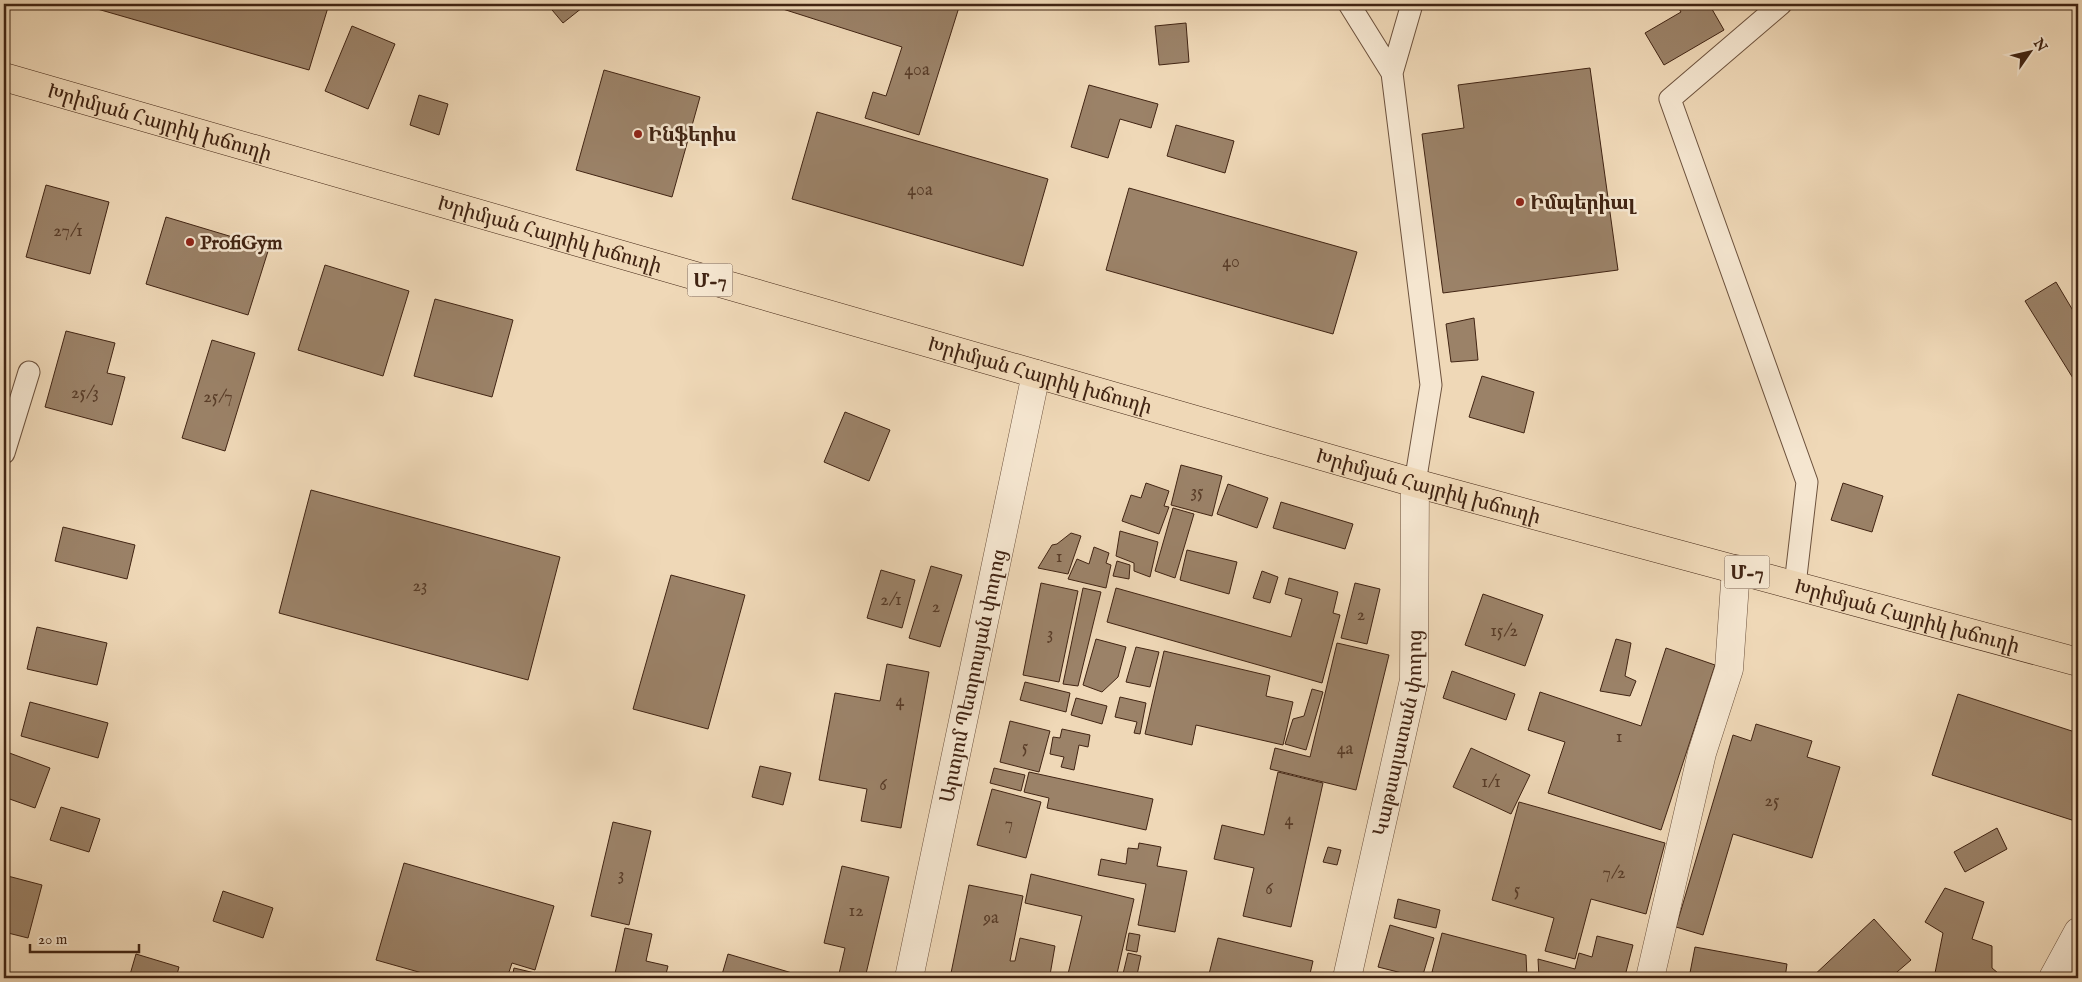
<svg xmlns="http://www.w3.org/2000/svg" width="2082" height="982" font-family="'IM FELL English','Noto Serif Armenian',serif">
  <style>
    .building { fill: #9b8268; stroke: #412413 }
    .lines { fill: none; stroke-linecap: round; stroke-linejoin: round }
    .lane-casing { stroke: #6c513c; stroke-width: 23 }
    .street-casing { stroke: #6c513c; stroke-width: 29 }
    .highway-casing { stroke: #412413; stroke-width: 29 }
    .lane { stroke: #f5e6d0; stroke-width: 21 }
    .street { stroke: #f5e6d0; stroke-width: 28 }
    .highway { stroke: #efd8b7; stroke-width: 28 }
    .poi-dot { fill: #8f2418; stroke: #f5e6d0; stroke-width: 2 }
    .labels { text-anchor: middle; stroke-width: 5; stroke-linejoin: round; paint-order: stroke }
    .number-label { font-size: 18px; fill: #583c28 }
    .shield { fill: #f5e6d0; stroke: #775e4c; stroke-width: 1 }
    .shield-label { font-size: 19px; font-weight: bold; fill: #412413 }
    .street-label { font-size: 20px; fill: #412413; stroke: #f5e6d0 }
    .poi-label { font-size: 20px; font-weight: bold; fill: #412413; stroke: #f5e6d0; text-anchor: start }
  </style>
  <rect width="100%" height="100%" fill="#efd8b7"/>
  <filter id="stains"><feTurbulence type="fractalNoise" baseFrequency=".004" numOctaves="4"/><feColorMatrix values="0 0 0 0 .2 0 0 0 0 .09 0 0 0 0 .02 0 0 0 .5 -.17"/></filter>
  <radialGradient id="worn" r=".72"><stop offset=".6" stop-color="#630" stop-opacity="0"/><stop offset="1" stop-color="#630" stop-opacity=".3"/></radialGradient>
  <!-- building -->
  <path class="building" d="M80,4h249l-20,66z
    M547,4h40l-24,19z
    M767,4h193l-41,131 -54,-17 8,-26 13,4 16,-49z
    M1676,4h33l15,26 -60,35 -19,-32 36,-21z
    M1186,23l3,39 -30,3 -4,-39z
    M352,26l43,18 -27,65 -43,-18z
    M1590,68l28,202 -175,23 -21,-159 42,-6 -6,-43z
    M604,70l96,27 -28,100 -96,-27z
    M1089,85l69,19 -7,24 -31,-9 -12,39 -37,-11z
    M419,95l29,9 -9,31 -29,-10z
    M817,112l231,67 -25,87 -231,-67z
    M1176,125l58,16 -9,32 -58,-17z
    M46,185l63,17 -19,72 -64,-17z
    M1129,188l228,64 -24,82 -227,-64z
    M166,217l103,31 -21,67 -102,-31z
    M325,265l84,26 -26,85 -85,-26z
    M2056,282l22,37v62l-2,2 -51,-82z
    M435,299l78,21 -21,77 -78,-21z
    M1474,318l4,42 -27,2 -5,-38z
    M66,331l49,12 -8,30 18,4 -13,48 -67,-18z
    M212,340l43,13 -30,98 -43,-13z
    M1482,376l52,16 -10,41 -55,-16z
    M845,412l45,18 -21,51 -45,-19z
    M1181,465l41,11 -10,40 -41,-11z
    M1146,483l23,8 -5,15 5,1 -10,27 -37,-13 9,-26 10,3z
    M1843,483l40,13 -11,36 -41,-12z
    M1228,484l40,14 -11,30 -40,-14z
    M311,490l249,67 -32,123 -249,-67z
    M1281,502l72,22 -8,25 -72,-21z
    M1173,508l21,6 -19,64 -20,-7z
    M63,527l72,18 -8,34 -72,-18z
    M1120,531l38,11 -8,35 -16,-6v-8l-18,-7z
    M1071,533l10,3 -13,38 -30,-6 14,-23 5,-1z
    M1094,547l15,6 -3,10 5,2 -5,23 -38,-9 9,-20 12,5z
    M1187,550l50,12 -8,32 -49,-14z
    M1117,561l13,4 -1,14 -16,-3z
    M931,566l31,9 -22,72 -31,-9z
    M881,570l34,10 -13,48 -35,-10z
    M1262,571l16,6 -8,26 -17,-5z
    M671,575l74,20 -37,134 -75,-20z
    M1289,578l49,14 -5,21 7,2 -18,68 -215,-61 9,-34 175,49 11,-38 -17,-5z
    M1041,583l37,8 -19,91 -36,-7z
    M1355,583l25,6 -13,55 -26,-6z
    M1083,588l18,4 -23,94 -15,-2z
    M1483,594l60,21 -18,51 -60,-21z
    M37,627l70,16 -10,42 -70,-16z
    M1096,639l30,8 -8,30 -16,15 -19,-7z
    M1616,639l15,4 -6,33 11,5 -6,15 -30,-5z
    M1337,643l52,12 -33,135 -86,-21 5,-21 35,9z
    M1136,647l23,5 -9,35 -24,-5z
    M1666,648l49,17 -54,165 -113,-37 17,-51 -37,-12 12,-38 101,34z
    M1164,651l106,25 -4,20 27,6 -10,43 -87,-20 -4,20 -47,-11z
    M887,664l42,8 -28,156 -40,-7 6,-32 -48,-9 16,-87 45,8z
    M1452,671l63,23 -9,26 -63,-22z
    M1025,682l45,11 -4,19 -46,-12z
    M1312,689l11,3 -17,58 -21,-6 8,-25 11,-3z
    M1958,694l120,39v89l-146,-47z
    M1120,697l26,6 -6,31 -6,-1 3,-11 -22,-5z
    M1076,698l31,8 -5,18 -31,-9z
    M30,702l78,21 -10,35 -77,-22z
    M1010,721l40,10 -11,41 -39,-10z
    M1756,724l56,17 -5,16 33,10 -28,91 -79,-24 -30,101 -27,-8 57,-192 18,6z
    M1062,729l28,6 -2,12 -9,-2 -5,25 -13,-3 3,-10 -14,-3 3,-17 7,1z
    M1471,748l59,27 -19,39 -58,-27z
    M4,751l46,17 -15,40 -31,-11z
    M760,766l31,7 -8,32 -31,-8z
    M994,768l31,7 -4,16 -31,-8z
    M1029,772l124,27 -7,31 -99,-22 2,-10 -25,-6z
    M1278,772l45,11 -32,144 -48,-11 11,-48 -40,-9 8,-34 42,10z
    M992,789l49,13 -15,56 -49,-13z
    M1519,802l146,41 -19,71 -55,-15 -16,60 -30,-8 9,-33 -62,-18z
    M61,807l39,12 -11,33 -39,-12z
    M613,822l38,9 -22,94 -38,-9z
    M1997,828l10,21 -42,23 -11,-20z
    M1139,843l22,4 -4,19 30,5 -12,61 -37,-7 8,-41 -48,-9 3,-16 25,5 2,-16 10,1z
    M1328,847l13,3 -4,15 -14,-3z
    M404,863l150,43 -19,64 -23,-7 -5,15h-67l-64,-18z
    M842,866l47,11 -24,101h-27l7,-30 -21,-5z
    M1031,874l103,25 -18,79h-49l15,-62 -57,-13z
    M4,875l38,10 -14,53 -24,-6z
    M969,885l54,11 -13,65h5l5,-23 35,8 -5,29 11,3h-75l-10,-2 -1,2h-25z
    M1945,888l39,14 -12,37 20,7v22l12,10h-70l9,-45 -18,-11z
    M223,891l50,17 -10,30 -50,-17z
    M1398,899l42,11 -4,18 -42,-10z
    M1874,919l37,41 -21,18h-79z
    M1390,925l44,13 -12,40 -44,-11z
    M625,928l27,6 -6,27 22,5 -3,12h-51z
    M1129,933l11,2 -3,17 -11,-2z
    M1442,933l84,22 1,23h-72l-23,-6z
    M1597,936l36,9 -8,31 8,2h-94l-1,-19 37,10 4,-16 13,4z
    M1218,938l95,23 -4,17h-101z
    M1695,947l92,17 -2,14h-96z
    M1128,953l13,3 -4,19 17,3h-32z
    M136,954l43,13 -3,11h-47z
    M728,954l81,24h-88z
    M514,968l42,10h-44z"/>
  <g class="lines">
    <!-- lane casing -->
    <g class="lane-casing">
      <path id="lane" d="M1349,4l43,69 39,312 -16,98
        M1781,4l-111,95 137,383 -12,103
        M1392,73l20,-69
        M4,453l25,-81"/>
    </g>
    <!-- street casing -->
    <g class="street-casing">
      <g id="street">
        <path id="s1" d="M909,978l127,-604"/>
        <path id="s2" d="M1347,978l67,-298 1,-197"/>
        <path d="M1650,978l52,-225 27,-84 7,-100"/>
        <path d="M2053,978l25,-46"/>
      </g>
    </g>
    <!-- highway casing -->
    <g class="highway-casing">
      <g id="highway">
        <path id="s3" d="M4,77l1411,406 663,179"/>
      </g>
    </g>
    <!-- lane -->
    <use href="#lane" class="lane"/>
    <!-- street -->
    <use href="#street" class="street"/>
    <!-- highway -->
    <use href="#highway" class="highway"/>
  </g>
  <!-- markers -->
  <g class="poi-dot">
    <circle cx="638" cy="134" r="5"/>
    <circle cx="1520" cy="202" r="5"/>
    <circle cx="190" cy="242" r="5"/>
  </g>
  <g class="labels">
    <!-- number labels -->
    <g class="number-label">
      <text x="917" y="75">40a</text>
      <text x="920" y="195">40a</text>
      <text x="68" y="236">27/1</text>
      <text x="1231" y="267">40</text>
      <text x="85" y="398">25/3</text>
      <text x="218" y="402">25/7</text>
      <text x="1197" y="497">35</text>
      <text x="1059" y="562">1</text>
      <text x="420" y="591">23</text>
      <text x="891" y="605">2/1</text>
      <text x="936" y="612">2</text>
      <text x="1361" y="620">2</text>
      <text x="1504" y="636">15/2</text>
      <text x="1050" y="639">3</text>
      <text x="900" y="706">4</text>
      <text x="1619" y="742">1</text>
      <text x="1025" y="752">5</text>
      <text x="1345" y="754">4a</text>
      <text x="1491" y="787">1/1</text>
      <text x="883" y="790">6</text>
      <text x="1772" y="806">25</text>
      <text x="1289" y="825">4</text>
      <text x="1009" y="829">7</text>
      <text x="1614" y="878">7/2</text>
      <text x="621" y="880">3</text>
      <text x="1269" y="894">6</text>
      <text x="1517" y="895">5</text>
      <text x="856" y="916">12</text>
      <text x="991" y="923">9a</text>
    </g>
    <!-- shield labels -->
    <g class="shield">
      <rect x="687.5" y="263.5" width="45" height="33" rx="4"/>
      <rect x="1724.5" y="555.5" width="45" height="33" rx="4"/>
    </g>
    <g class="shield-label">
      <text x="710" y="287">Մ-7</text>
      <text x="1747" y="579">Մ-7</text>
    </g>
    <!-- street labels -->
    <g class="street-label">
      <text dy="7" stroke="none"><textPath href="#s3" startOffset="162">Խրիմյան Հայրիկ խճուղի</textPath></text>
      <text dy="7" stroke="none"><textPath href="#s3" startOffset="568">Խրիմյան Հայրիկ խճուղի</textPath></text>
      <text dy="7" stroke="none"><textPath href="#s3" startOffset="1078">Խրիմյան Հայրիկ խճուղի</textPath></text>
      <text dy="7" stroke="none"><textPath href="#s3" startOffset="1482">Խրիմյան Հայրիկ խճուղի</textPath></text>
      <text dy="7" stroke="none"><textPath href="#s3" startOffset="1978">Խրիմյան Հայրիկ խճուղի</textPath></text>
      <text dy="7" stroke="none"><textPath href="#s1" startOffset="309">Արտյոմ Պետրոսյան փողոց</textPath></text>
      <text dy="7" stroke="none"><textPath href="#s2" startOffset="251">Կաթսայատան փողոց</textPath></text>
    </g>
    <!-- poi labels -->
    <g class="poi-label">
      <text x="648" y="141">Ինֆերիս</text>
      <text x="1530" y="209">Իմպերիալ</text>
      <text x="200" y="249">ProfiGym</text>
    </g>
  </g>
  <!-- margin -->
  <rect width="2082" height="982" fill="none" stroke="#efd8b7" stroke-width="20"/>
  <rect x="5" y="5" width="2072" height="972" fill="none" stroke="#412413" stroke-width="2.5"/>
  <rect x="10" y="10" width="2062" height="962" fill="none" stroke="#412413"/>
  <!-- north arrow -->
  <g transform="translate(2030 52) rotate(56)" stroke="#f5e6d0" stroke-width="4" paint-order="stroke">
  <path d="M0-4L9 19L0 12L-9 19Z" fill="#412413"/>
  <text y="-8" font-size="14" font-weight="bold" text-anchor="middle" fill="#412413">N</text>
  </g>
  <!-- scale -->
  <path d="M30 944v8h109v-8" fill="none" stroke="#412413" stroke-width="2.5"/>
  <text x="38" y="944" font-size="15" fill="#412413" stroke="#f5e6d0" stroke-width="4" paint-order="stroke">20 m</text>
  <rect width="100%" height="100%" filter="url(#stains)"/>
  <rect width="100%" height="100%" fill="url(#worn)"/>
</svg>
